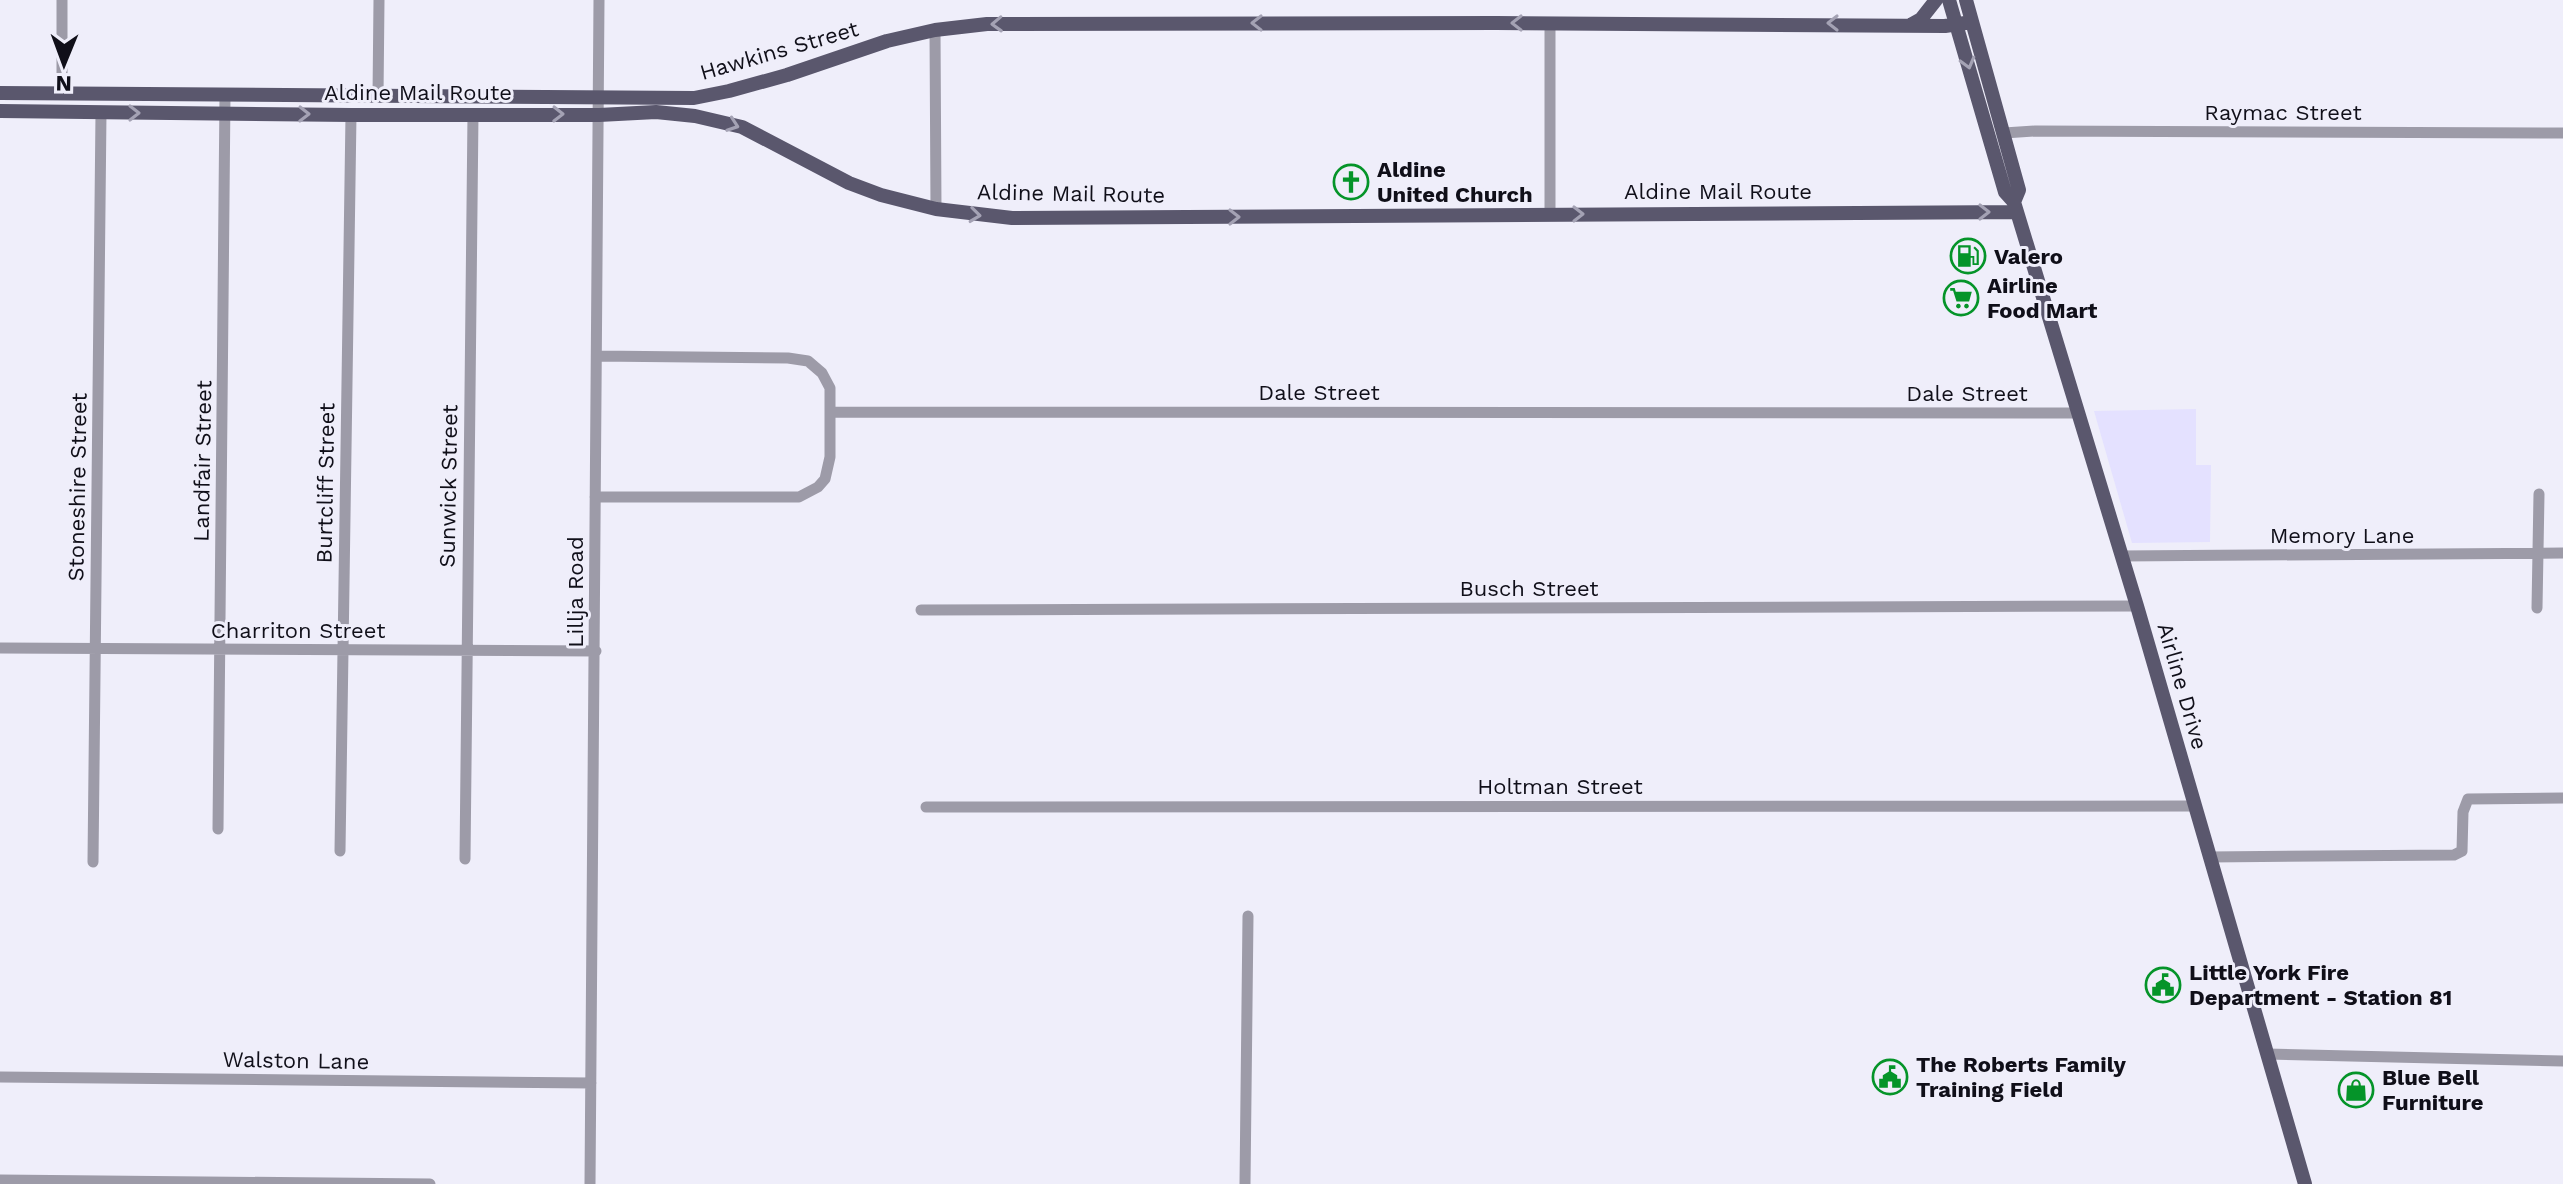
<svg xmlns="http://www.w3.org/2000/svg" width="2563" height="1184" font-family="'Work Sans',sans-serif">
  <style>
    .built { fill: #e4e1ff }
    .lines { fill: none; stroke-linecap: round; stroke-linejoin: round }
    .minor { stroke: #9d9ba8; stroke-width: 11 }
    .major { stroke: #5a576d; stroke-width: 14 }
    .oneway { stroke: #a4a2b4 }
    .labels { text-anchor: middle; stroke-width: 6; stroke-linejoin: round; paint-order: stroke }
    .street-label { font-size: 22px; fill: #100f19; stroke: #efeefa }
    .poi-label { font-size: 22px; font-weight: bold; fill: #100f19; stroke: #efeefa; text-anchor: start }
  </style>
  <rect width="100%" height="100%" fill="#efeefa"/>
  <!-- built -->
  <path class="built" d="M2196,409v56h15l-1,77 -78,1 -38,-132z"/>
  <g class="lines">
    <!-- minor -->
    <path class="minor" d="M62,0v94
      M1550,23v191
      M935,30l1,179
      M378,96l1,-96
      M2004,133l31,-2 528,2
      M832,412l1246,1
      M595,497h204l19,-10 7,-8 5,-22v-69l-8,-15 -14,-12 -20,-3 -191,-2
      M2121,556l442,-3
      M2537,608l2,-114
      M921,610l1216,-4
      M0,648l596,3
      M926,807l1269,-1
      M218,829l7,-734
      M340,851l11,-736
      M2209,857l245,-2 8,-4 1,-39 5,-13 95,-1
      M465,859l8,-745
      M93,862l8,-749
      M2267,1054l296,7
      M0,1077l591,6
      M0,1180l430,4
      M590,1184l9,-1184
      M1245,1184l3,-268"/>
    <!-- major -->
    <path class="major" d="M1949,0l56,192 9,10 123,404 168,578
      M1966,0l53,190 -5,12
      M1912,24l9,-5 15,-19
      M0,93l694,5 35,-7 58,-16 100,-34 48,-11 52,-6 509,-1 449,3 27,-4
      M0,111l351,4h248l57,-3 39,4 47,11 107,56 32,12 55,14 76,9 1005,-6"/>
  </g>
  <!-- one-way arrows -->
  <defs><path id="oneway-chevron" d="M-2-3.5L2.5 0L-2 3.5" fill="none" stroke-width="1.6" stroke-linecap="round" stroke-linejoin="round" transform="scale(2)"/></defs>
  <g class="oneway">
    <use href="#oneway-chevron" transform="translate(1257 23) rotate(180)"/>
    <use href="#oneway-chevron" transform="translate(1517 23) rotate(-180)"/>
    <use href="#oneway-chevron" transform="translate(1833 23) rotate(-180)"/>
    <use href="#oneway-chevron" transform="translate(997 24) rotate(178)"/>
    <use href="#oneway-chevron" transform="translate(1968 63) rotate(75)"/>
    <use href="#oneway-chevron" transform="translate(134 113)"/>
    <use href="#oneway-chevron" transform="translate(304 114) rotate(1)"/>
    <use href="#oneway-chevron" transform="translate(558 114) rotate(1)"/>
    <use href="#oneway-chevron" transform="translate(733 125) rotate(19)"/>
    <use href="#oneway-chevron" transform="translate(1984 212)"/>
    <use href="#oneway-chevron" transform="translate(1578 214)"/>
    <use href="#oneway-chevron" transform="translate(975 215) rotate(7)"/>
    <use href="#oneway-chevron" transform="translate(1234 217)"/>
  </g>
  <!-- icons -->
  <defs>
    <g id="church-ring" transform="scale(1.8)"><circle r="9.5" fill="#efeefa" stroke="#059429" stroke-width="1.5"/><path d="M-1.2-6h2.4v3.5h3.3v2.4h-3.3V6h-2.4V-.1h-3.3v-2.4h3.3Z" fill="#059429"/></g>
    <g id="fuel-ring" transform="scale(1.8)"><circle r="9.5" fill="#efeefa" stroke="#059429" stroke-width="1.5"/><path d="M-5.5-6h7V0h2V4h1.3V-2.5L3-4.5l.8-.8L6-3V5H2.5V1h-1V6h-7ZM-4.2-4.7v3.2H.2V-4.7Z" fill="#059429"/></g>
    <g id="supermarket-ring" transform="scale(1.8)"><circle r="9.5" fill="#efeefa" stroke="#059429" stroke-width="1.5"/><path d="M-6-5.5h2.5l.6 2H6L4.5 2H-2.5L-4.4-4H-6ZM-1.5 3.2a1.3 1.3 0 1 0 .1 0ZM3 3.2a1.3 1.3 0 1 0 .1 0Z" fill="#059429"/></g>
    <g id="civic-ring" transform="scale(1.8)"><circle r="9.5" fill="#efeefa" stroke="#059429" stroke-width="1.5"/><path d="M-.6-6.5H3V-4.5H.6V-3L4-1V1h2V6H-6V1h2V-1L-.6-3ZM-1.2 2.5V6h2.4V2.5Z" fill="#059429"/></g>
    <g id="shop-ring" transform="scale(1.8)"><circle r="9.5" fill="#efeefa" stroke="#059429" stroke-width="1.5"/><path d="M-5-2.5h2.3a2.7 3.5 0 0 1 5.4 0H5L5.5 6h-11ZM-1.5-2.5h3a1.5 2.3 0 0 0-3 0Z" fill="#059429"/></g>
  </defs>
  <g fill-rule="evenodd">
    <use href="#church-ring" x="1351" y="182"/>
    <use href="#fuel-ring" x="1968" y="256"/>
    <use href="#supermarket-ring" x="1961" y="298"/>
    <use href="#civic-ring" x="2163" y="985"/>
    <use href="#civic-ring" x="1890" y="1077"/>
    <use href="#shop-ring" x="2356" y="1090"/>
  </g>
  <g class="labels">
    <!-- street labels -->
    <g class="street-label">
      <text transform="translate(779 50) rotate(-16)" y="8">Hawkins Street</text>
      <text x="418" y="100">Aldine Mail Route</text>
      <text x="2283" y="120">Raymac Street</text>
      <text x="1718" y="199">Aldine Mail Route</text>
      <text transform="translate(1071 193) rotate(1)" y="8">Aldine Mail Route</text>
      <text x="1319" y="400">Dale Street</text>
      <text x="1967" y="401">Dale Street</text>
      <text transform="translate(202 461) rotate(-89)" y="8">Landfair Street</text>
      <text transform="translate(325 483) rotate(-89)" y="8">Burtcliff Street</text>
      <text transform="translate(448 486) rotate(-89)" y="8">Sunwick Street</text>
      <text transform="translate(77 487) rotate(-89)" y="8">Stoneshire Street</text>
      <text x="2342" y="543">Memory Lane</text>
      <text x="1529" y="596">Busch Street</text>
      <text transform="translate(575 592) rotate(-90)" y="8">Lillja Road</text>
      <text x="298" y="638">Charriton Street</text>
      <text transform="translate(2183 686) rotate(74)" y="8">Airline Drive</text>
      <text x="1560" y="794">Holtman Street</text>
      <text transform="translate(296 1060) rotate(1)" y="8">Walston Lane</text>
    </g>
    <!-- poi labels -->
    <g class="poi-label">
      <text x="1377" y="177">Aldine<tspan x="1377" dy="25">United Church</tspan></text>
      <text x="1994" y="264">Valero</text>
      <text x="1987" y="293">Airline<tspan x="1987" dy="25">Food Mart</tspan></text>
      <text x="2189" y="980">Little York Fire<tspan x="2189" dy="25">Department - Station 81</tspan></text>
      <text x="1916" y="1072">The Roberts Family<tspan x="1916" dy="25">Training Field</tspan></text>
      <text x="2382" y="1085">Blue Bell<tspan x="2382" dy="25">Furniture</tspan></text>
    </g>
  </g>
  <!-- north arrow -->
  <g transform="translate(64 64) rotate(181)" stroke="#efeefa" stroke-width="6" paint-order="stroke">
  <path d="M0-6L14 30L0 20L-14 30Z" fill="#100f19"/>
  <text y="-12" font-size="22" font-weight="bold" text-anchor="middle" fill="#100f19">N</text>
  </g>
</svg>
